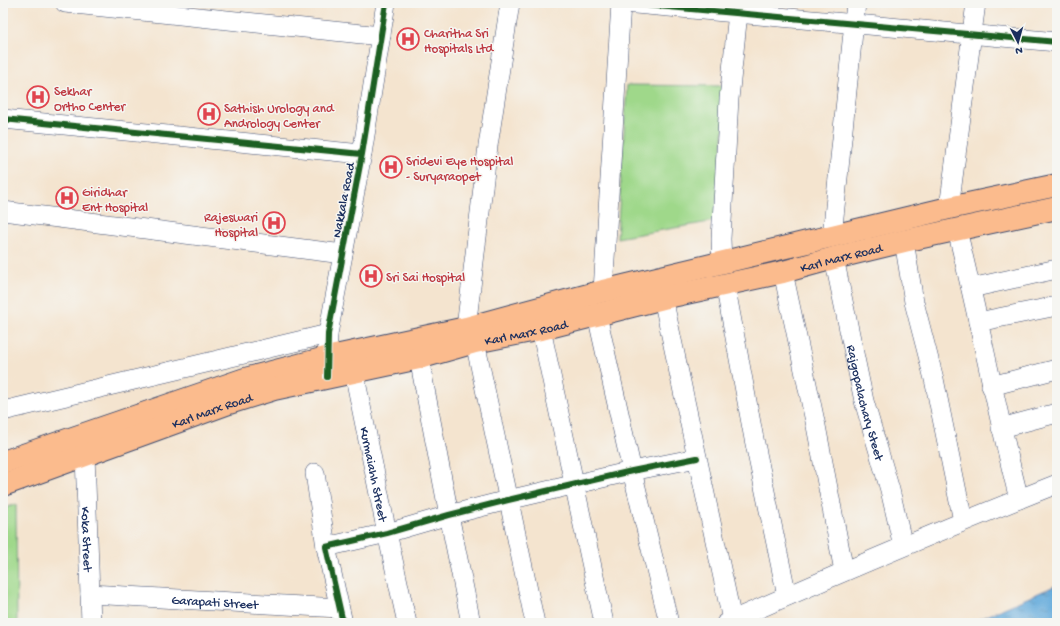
<svg xmlns="http://www.w3.org/2000/svg" width="1060" height="626" font-family="'Gochi Hand',sans-serif">
  <style>
    .green { fill: #9fd88a; stroke: #5d8474 }
    .water { fill: url(#water-ripples); stroke: #406e9d }
    .lines { fill: none; stroke-linecap: round; stroke-linejoin: round }
    .minor-casing { stroke: #3c4a6f; stroke-width: 20 }
    .major-casing { stroke: #3c4a6f; stroke-width: 24 }
    .minor { stroke: #fff; stroke-width: 19 }
    .major { stroke: #fbbb8d; stroke-width: 22 }
    .cycleway-casing { stroke: #f6f6f2; stroke-width: 8 }
    .cycleway { stroke: #1b5e20; stroke-width: 6 }
    .labels { text-anchor: middle; stroke-width: 3; stroke-linejoin: round; paint-order: stroke }
    .health-label { font-size: 13px; fill: #be3a42; stroke: #f6f6f2; text-anchor: start }
    .street-label { font-size: 13px; fill: #1b2f5e; stroke: #f6f6f2 }
  </style>
  <defs>
    <pattern id="water-ripples" width="26" height="14" patternUnits="userSpaceOnUse"><rect width="26" height="14" fill="#66acdc"/><path d="M2 4q2-2 4 0t4 0M15 11q2-2 4 0t4 0" fill="none" stroke="#538cb6"/></pattern>
  </defs>
  <rect width="100%" height="100%" fill="#f6f6f2"/>
  <filter id="ink" filterUnits="userSpaceOnUse"><feTurbulence type="fractalNoise" baseFrequency=".025" numOctaves="2"/><feDisplacementMap in="SourceGraphic" scale="8" xChannelSelector="R" yChannelSelector="G"/><feConvolveMatrix kernelMatrix="1 2 1 2 8 2 1 2 1" color-interpolation-filters="sRGB"/></filter>
  <filter id="wash" filterUnits="userSpaceOnUse"><feTurbulence type="fractalNoise" baseFrequency=".012" numOctaves="4" result="noise"/><feDisplacementMap in="SourceGraphic" scale="16" xChannelSelector="R" yChannelSelector="G"/><feGaussianBlur stdDeviation="0.9" result="paint"/><feColorMatrix in="noise" values="0 0 0 0 0 0 0 0 0 0 0 0 0 0 0 0 0 1.4 0 .05"/><feComposite in="paint" operator="in"/></filter>
  <g filter="url(#wash)">
    <rect width="100%" height="100%" fill="#f4e4cf"/>
    <!-- green -->
    <path class="green" d="M627,85l101,1 -13,135 -98,17z
      M16,504l1,119h-14v-114z"/>
    <!-- water -->
    <path class="water" d="M1057,585v38h-87z"/>
  </g>
  <g filter="url(#ink)">
    <g class="lines">
      <!-- minor casing -->
      <g class="minor-casing">
        <g id="minor">
          <path d="M65,3l316,33"/>
          <path d="M624,3l433,39"/>
          <path d="M3,119l359,35"/>
          <path d="M949,208l27,-205"/>
          <path d="M3,211l340,43"/>
          <path d="M957,230c22,89 39,180 62,269"/>
          <path d="M832,236l24,-233"/>
          <path d="M904,241l10,61 20,77 29,142"/>
          <path id="s1" d="M834,258l30,143 26,89 13,56"/>
          <path d="M722,263l-1,-24 8,-140 10,-96"/>
          <path d="M783,272l33,154 28,145"/>
          <path d="M725,284l29,155 33,157"/>
          <path d="M971,288l86,-19"/>
          <path d="M603,291l18,-288"/>
          <path d="M663,298l69,322"/>
          <path d="M597,315l35,156 37,152"/>
          <path d="M978,322l79,-16"/>
          <path d="M466,328l22,-182 22,-143"/>
          <path d="M541,329l63,294"/>
          <path d="M475,342l60,281"/>
          <path d="M419,358l30,157 22,108"/>
          <path d="M327,372l1,-38 34,-180 24,-151"/>
          <path id="s2" d="M354,372l33,161 20,90"/>
          <path d="M991,386l66,-17"/>
          <path d="M3,411l325,-77"/>
          <path d="M1001,428l56,-15"/>
          <path id="s3" d="M85,455l6,168"/>
          <path d="M315,473l11,74 17,76"/>
          <path d="M326,547l61,-14 62,-18 59,-15 124,-29 65,-13"/>
          <path id="s4" d="M90,594l249,14"/>
          <path d="M726,623c109,-48 219,-95 331,-139"/>
        </g>
      </g>
      <!-- major casing -->
      <g class="major-casing">
        <g id="major">
          <path d="M3,462l242,-83 81,-21 140,-30 137,-37 346,-83 108,-23"/>
          <path id="s5" d="M3,485l226,-82 45,-14 145,-31 56,-16 66,-13 122,-31 120,-26 51,-14 70,-17 153,-33"/>
        </g>
      </g>
      <!-- minor -->
      <use href="#minor" class="minor"/>
      <!-- major -->
      <use href="#major" class="major"/>
      <!-- cycleway casing -->
      <g class="cycleway-casing">
        <path id="cycleway" d="M624,3l433,39
          M3,119l359,35
          M327,377l1,-43 34,-180 24,-151
          M343,623l-17,-76 61,-14 62,-18 59,-15 124,-29 65,-13"/>
      </g>
      <!-- cycleway -->
      <use href="#cycleway" class="cycleway"/>
    </g>
  </g>
  <!-- icons -->
  <defs>
    <g id="hospital-ring" transform="scale(1.15)"><circle r="9.5" fill="#f6f6f2" stroke="#e0444e" stroke-width="1.5"/><path d="M-5-5h3v3.5h4V-5h3V5h-3V1.5h-4V5h-3Z" fill="#e0444e"/></g>
  </defs>
  <g fill-rule="evenodd">
    <use href="#hospital-ring" x="408" y="39"/>
    <use href="#hospital-ring" x="38" y="97"/>
    <use href="#hospital-ring" x="209" y="114"/>
    <use href="#hospital-ring" x="391" y="167"/>
    <use href="#hospital-ring" x="67" y="198"/>
    <use href="#hospital-ring" x="274" y="223"/>
    <use href="#hospital-ring" x="371" y="276"/>
  </g>
  <g class="labels">
    <!-- health labels -->
    <g class="health-label">
      <text x="424" y="37">Charitha Sri<tspan x="424" dy="15">Hospitals Ltd</tspan></text>
      <text x="54" y="95">Sekhar<tspan x="54" dy="15">Ortho Center</tspan></text>
      <text x="224" y="112">Sathish Urology and<tspan x="224" dy="15">Andrology Center</tspan></text>
      <text x="406" y="165">Sridevi Eye Hospital<tspan x="406" dy="15">- Suryaraopet</tspan></text>
      <text x="82" y="196">Giridhar<tspan x="82" dy="15">Ent Hospital</tspan></text>
      <text x="258" y="221" text-anchor="end">Rajeswari<tspan x="258" dy="15">Hospital</tspan></text>
      <text x="386" y="281">Sri Sai Hospital</text>
    </g>
    <!-- street labels -->
    <g class="street-label">
      <text transform="translate(342 200) rotate(-79)" y="5">Nakkala Road</text>
      <text dy="5" stroke="none"><textPath href="#s5" startOffset="870">Karl Marx Road</textPath></text>
      <text dy="5" stroke="none"><textPath href="#s5" startOffset="546">Karl Marx Road</textPath></text>
      <text dy="5" stroke="none"><textPath href="#s1" startOffset="148">Rajgopalachary Steet</textPath></text>
      <text dy="5" stroke="none"><textPath href="#s5" startOffset="222">Karl Marx Road</textPath></text>
      <text dy="5" stroke="none"><textPath href="#s2" startOffset="104">Kurmaiahh Street</textPath></text>
      <text dy="5" stroke="none"><textPath href="#s3" startOffset="84">Koka Street</textPath></text>
      <text dy="5" stroke="none"><textPath href="#s4" startOffset="125">Garapati Street</textPath></text>
    </g>
  </g>
  <!-- margin -->
  <rect width="1060" height="626" fill="none" stroke="#f6f6f2" stroke-width="16"/>
  <!-- north arrow -->
  <g transform="translate(1018 42) rotate(174)" stroke="#f6f6f2" stroke-width="3" paint-order="stroke">
  <path d="M0-3L7 15L0 10L-7 15Z" fill="#1b2f5e"/>
  <text y="-6" font-size="11" font-weight="bold" text-anchor="middle" fill="#1b2f5e">N</text>
  </g>
</svg>
